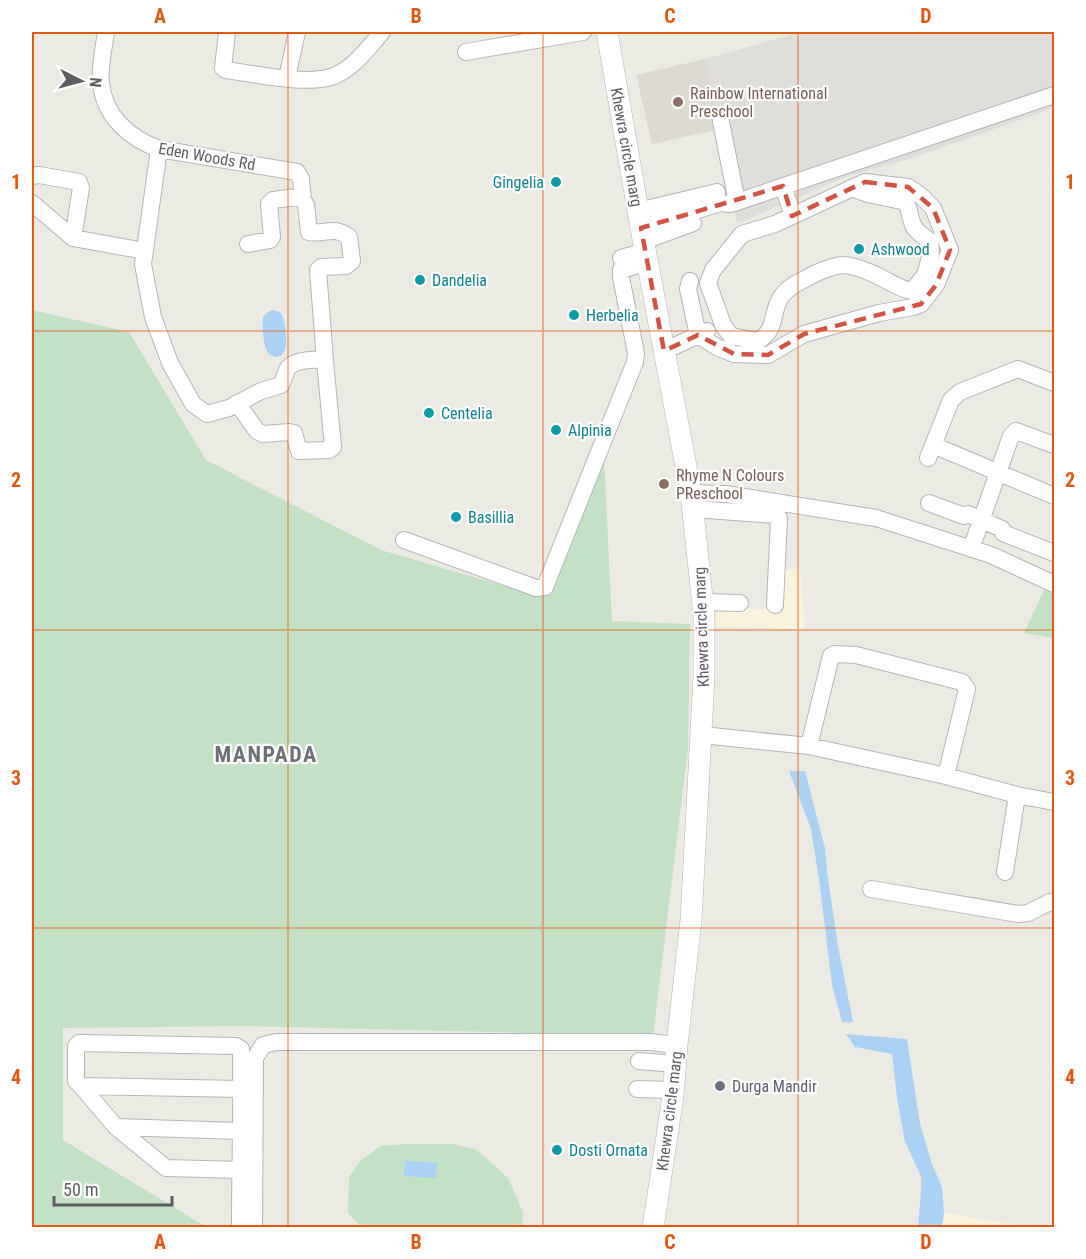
<svg xmlns="http://www.w3.org/2000/svg" width="1086" height="1259" font-family="'Roboto Condensed',sans-serif">
  <style>
    .commercial { fill: #f9f3db }
    .industrial { fill: #e0dedb }
    .education { fill: #dcdad2 }
    .green { fill: #c3e1c4 }
    .water { fill: #abd2f4 }
    .lines { fill: none; stroke-linecap: round; stroke-linejoin: round }
    .minor-casing { stroke: #b4b5b9; stroke-width: 18 }
    .tertiary-casing { stroke: #b4b5b9; stroke-width: 22 }
    .minor { stroke: #fff; stroke-width: 16 }
    .tertiary { stroke: #fff; stroke-width: 21 }
    .marked { fill: none; stroke: #d45242; stroke-width: 4.5; stroke-dasharray: 12 8; stroke-linejoin: round }
    .grid { fill: none; stroke: #e15910; stroke-width: 1.5; stroke-opacity: 0.55 }
    .education-dot { fill: #8d6e63; stroke: #fff; stroke-width: 2 }
    .culture-dot { fill: #0f9aa8; stroke: #fff; stroke-width: 2 }
    .worship-dot { fill: #6b7280; stroke: #fff; stroke-width: 2 }
    .labels { text-anchor: middle; stroke-width: 4.5; stroke-linejoin: round; paint-order: stroke }
    .education-label { font-size: 16px; fill: #785e54; stroke: #fff; text-anchor: start }
    .street-label { font-size: 16px; fill: #5c5e62; stroke: #fff }
    .culture-label { font-size: 16px; fill: #0d838f; stroke: #fff; text-anchor: start }
    .worship-label { font-size: 16px; fill: #5b616d; stroke: #fff; text-anchor: start }
    .district-label { font-size: 22px; font-weight: bold; letter-spacing: 1.5px; fill: #6d7074; stroke: #fff }
    .neatline { fill: none; stroke: #e15910; stroke-width: 2 }
    .grid-label { font-size: 20px; text-anchor: middle; font-weight: bold; fill: #e15910 }
  </style>
  <rect width="100%" height="100%" fill="#ecebe3"/>
  <!-- commercial -->
  <path class="commercial" d="M800,568l5,62 -89,-4v-20l64,5 4,-41z
    M944,1213l65,11 10,3 -77,1z"/>
  <!-- industrial -->
  <path class="industrial" d="M801,32h250l3,12v64l-142,50 -64,18 -111,48 -17,-95 -15,-70z"/>
  <!-- education -->
  <path class="education" d="M705,59l15,70 -68,15 -16,-69z"/>
  <!-- green -->
  <path class="green" d="M32,310l97,22 77,128 175,90 162,47 61,-139 8,163 78,3 -2,124 -35,288 -405,-10 -185,2v112l140,85 -4,3h-167z
    M1045,588l9,5v45l-30,-5z
    M406,1144h48l23,6 31,28 15,34 -1,16 -161,-1 -13,-14 1,-36 12,-17 20,-14z"/>
  <!-- water -->
  <path class="water" d="M272,310l6,1 4,4c3,9 10,40 -5,42 -3,0 -6,-2 -8,-3 -6,-6 -7,-29 -6,-37l4,-4z
    M789,771h16l20,77 2,24 11,74 15,76h-11l-10,-37 -13,-106 -8,-50z
    M846,1034l61,5 13,85 12,40 10,23 2,26 -2,14h-24l3,-37v-14l-16,-34 -8,-44 -5,-44 -37,-7z
    M405,1161l32,2 -1,15 -32,-2z"/>
  <g class="lines">
    <!-- minor casing -->
    <g class="minor-casing">
      <path id="minor" d="M106,32c-2,14 -7,37 -5,51 3,33 28,55 58,66l138,23 4,7 2,21
        M227,32l-4,36 3,2c29,4 81,16 108,6 20,-8 34,-28 48,-44
        M466,52l117,-20
        M287,78l10,-46
        M721,122l16,80
        M159,149l-16,115 10,53 17,46 23,41 14,10 22,-6 32,-17 20,-6c3,-5 4,-12 7,-17 7,-9 28,-9 37,-7l8,86 -4,3 -30,1 -5,-18 -5,-1 -26,2 -6,-3 -20,-28
        M32,176l7,-1 40,7 2,6 -8,50
        M783,186l10,30
        M32,203l41,35 72,13
        M638,211l79,-19
        M641,228l79,-25 10,1 7,-2 317,-107
        M644,241l49,-18
        M248,244l22,-4 2,-3 -3,-33 4,-4 24,-3 6,3 3,5 3,27c17,3 24,-7 40,5l3,24 -6,5 -25,1 -3,3 7,91
        M621,258l25,-7
        M690,281l-2,8 10,46 19,12 17,7 34,1 36,-21 75,-21 34,-6 8,-3 15,-19 14,-35 -17,-42 -13,-13 -12,-8 -43,-5 -90,42 -33,10 -29,36 -5,13 15,42 8,11 27,5c20,-12 12,-27 23,-44 6,-9 16,-14 26,-19 8,-5 25,-12 35,-13 13,0 28,7 40,13 10,5 18,11 30,13l13,-16 6,-22 -1,-12c-6,-4 -12,-8 -16,-14 -4,-7 -4,-17 -8,-25l-38,-8 -17,-6
        M664,351l43,-20
        M933,445l121,51
        M928,458l23,-58 9,-8 58,-23 36,14
        M691,493l35,1 150,24 115,37 63,29
        M929,503l35,13 4,-2 34,15 1,4 51,20
        M694,509l82,6 3,3 -4,87
        M404,540l132,48 9,-1 90,-225 1,-9 -15,-76v-7l27,-8
        M971,549l40,-113 5,-5 38,14
        M703,602l37,1
        M702,735l107,11 137,30 71,19 37,7
        M809,746l22,-90 4,-2 21,1 106,27 5,7 -21,87
        M1005,872l12,-77
        M871,889l147,25 10,-1 22,-11 4,1
        M639,1061l36,3
        M81,1086l35,41
        M637,1089l36,1
        M240,1131l-124,-4 50,41 74,2
        M240,1228c0,-60 2,-120 1,-179l-5,-3 -157,-3 -3,3v35l5,5 161,3
        M254,1228l1,-170 8,-13 13,-3h373l28,3"/>
    </g>
    <!-- tertiary casing -->
    <g class="tertiary-casing">
      <path id="tertiary" d="M607,32l34,196 50,265 13,123v60l-13,244 -14,125 -4,51 -20,132"/>
    </g>
    <!-- minor -->
    <use href="#minor" class="minor"/>
    <!-- tertiary -->
    <use href="#tertiary" class="tertiary"/>
  </g>
  <!-- marked area -->
  <path class="marked" d="M865,182l43,5 25,21 17,42 -14,35 -15,19 -117,30 -36,21 -34,-1 -36,-19 -34,16 -23,-123 142,-42 9,30z"/>
  <!-- grid -->
  <path class="grid" d="M288,32v1196M543,32v1196M798,32v1196M32,331h1022M32,630h1022M32,928h1022"/>
  <!-- markers -->
  <g class="education-dot">
    <circle cx="678" cy="102" r="6"/>
    <circle cx="664" cy="484" r="6"/>
  </g>
  <g class="culture-dot">
    <circle cx="556" cy="182" r="6"/>
    <circle cx="859" cy="249" r="6"/>
    <circle cx="420" cy="280" r="6"/>
    <circle cx="574" cy="315" r="6"/>
    <circle cx="429" cy="413" r="6"/>
    <circle cx="556" cy="430" r="6"/>
    <circle cx="456" cy="517" r="6"/>
    <circle cx="557" cy="1150" r="6"/>
  </g>
  <circle class="worship-dot" cx="720" cy="1086" r="6"/>
  <g class="labels">
    <!-- education labels -->
    <g class="education-label">
      <text x="690" y="99">Rainbow International<tspan x="690" dy="18">Preschool</tspan></text>
      <text x="676" y="481">Rhyme N Colours<tspan x="676" dy="18">PReschool</tspan></text>
    </g>
    <!-- street labels -->
    <g class="street-label">
      <text transform="translate(627 147) rotate(80)" y="6">Khewra circle marg</text>
      <text transform="translate(207 156) rotate(10)" y="6">Eden Woods Rd</text>
      <text transform="translate(701 627) rotate(-92)" y="6">Khewra circle marg</text>
      <text transform="translate(669 1111) rotate(-83)" y="6">Khewra circle marg</text>
    </g>
    <!-- culture labels -->
    <g class="culture-label">
      <text x="544" y="188" text-anchor="end">Gingelia</text>
      <text x="871" y="255">Ashwood</text>
      <text x="432" y="286">Dandelia</text>
      <text x="586" y="321">Herbelia</text>
      <text x="441" y="419">Centelia</text>
      <text x="568" y="436">Alpinia</text>
      <text x="468" y="523">Basillia</text>
      <text x="569" y="1156">Dosti Ornata</text>
    </g>
    <!-- worship labels -->
    <g class="worship-label">
      <text x="732" y="1092">Durga Mandir</text>
    </g>
    <!-- district labels -->
    <g class="district-label">
      <text x="266" y="762">MANPADA</text>
    </g>
  </g>
  <!-- border -->
  <rect width="1086" height="1259" fill="none" stroke="#ffffff" stroke-width="66"/>
  <!-- north arrow -->
  <g transform="translate(81 81) rotate(96)" stroke="#ffffff" stroke-width="4.5" paint-order="stroke">
  <path d="M0-4.5L10 22L0 15L-10 22Z" fill="#5c5e62"/>
  <text y="-9" font-size="16" font-weight="bold" text-anchor="middle" fill="#5c5e62">N</text>
  </g>
  <!-- scale -->
  <path d="M54 1196v9h118v-9" fill="none" stroke="#5c5e62" stroke-width="3"/>
  <text x="63" y="1196" font-size="18" fill="#5c5e62" stroke="#ffffff" stroke-width="4.5" paint-order="stroke">50 m</text>
  <rect x="33" y="33" width="1020" height="1193" class="neatline"/>
  <g class="grid-label">
    <text x="160" y="23">A</text>
    <text x="416" y="23">B</text>
    <text x="670" y="23">C</text>
    <text x="926" y="23">D</text>
    <text x="16" y="189">1</text>
    <text x="1070" y="189">1</text>
    <text x="16" y="487">2</text>
    <text x="1070" y="487">2</text>
    <text x="16" y="785">3</text>
    <text x="1070" y="785">3</text>
    <text x="16" y="1084">4</text>
    <text x="1070" y="1084">4</text>
    <text x="160" y="1249">A</text>
    <text x="416" y="1249">B</text>
    <text x="670" y="1249">C</text>
    <text x="926" y="1249">D</text>
  </g>
</svg>
